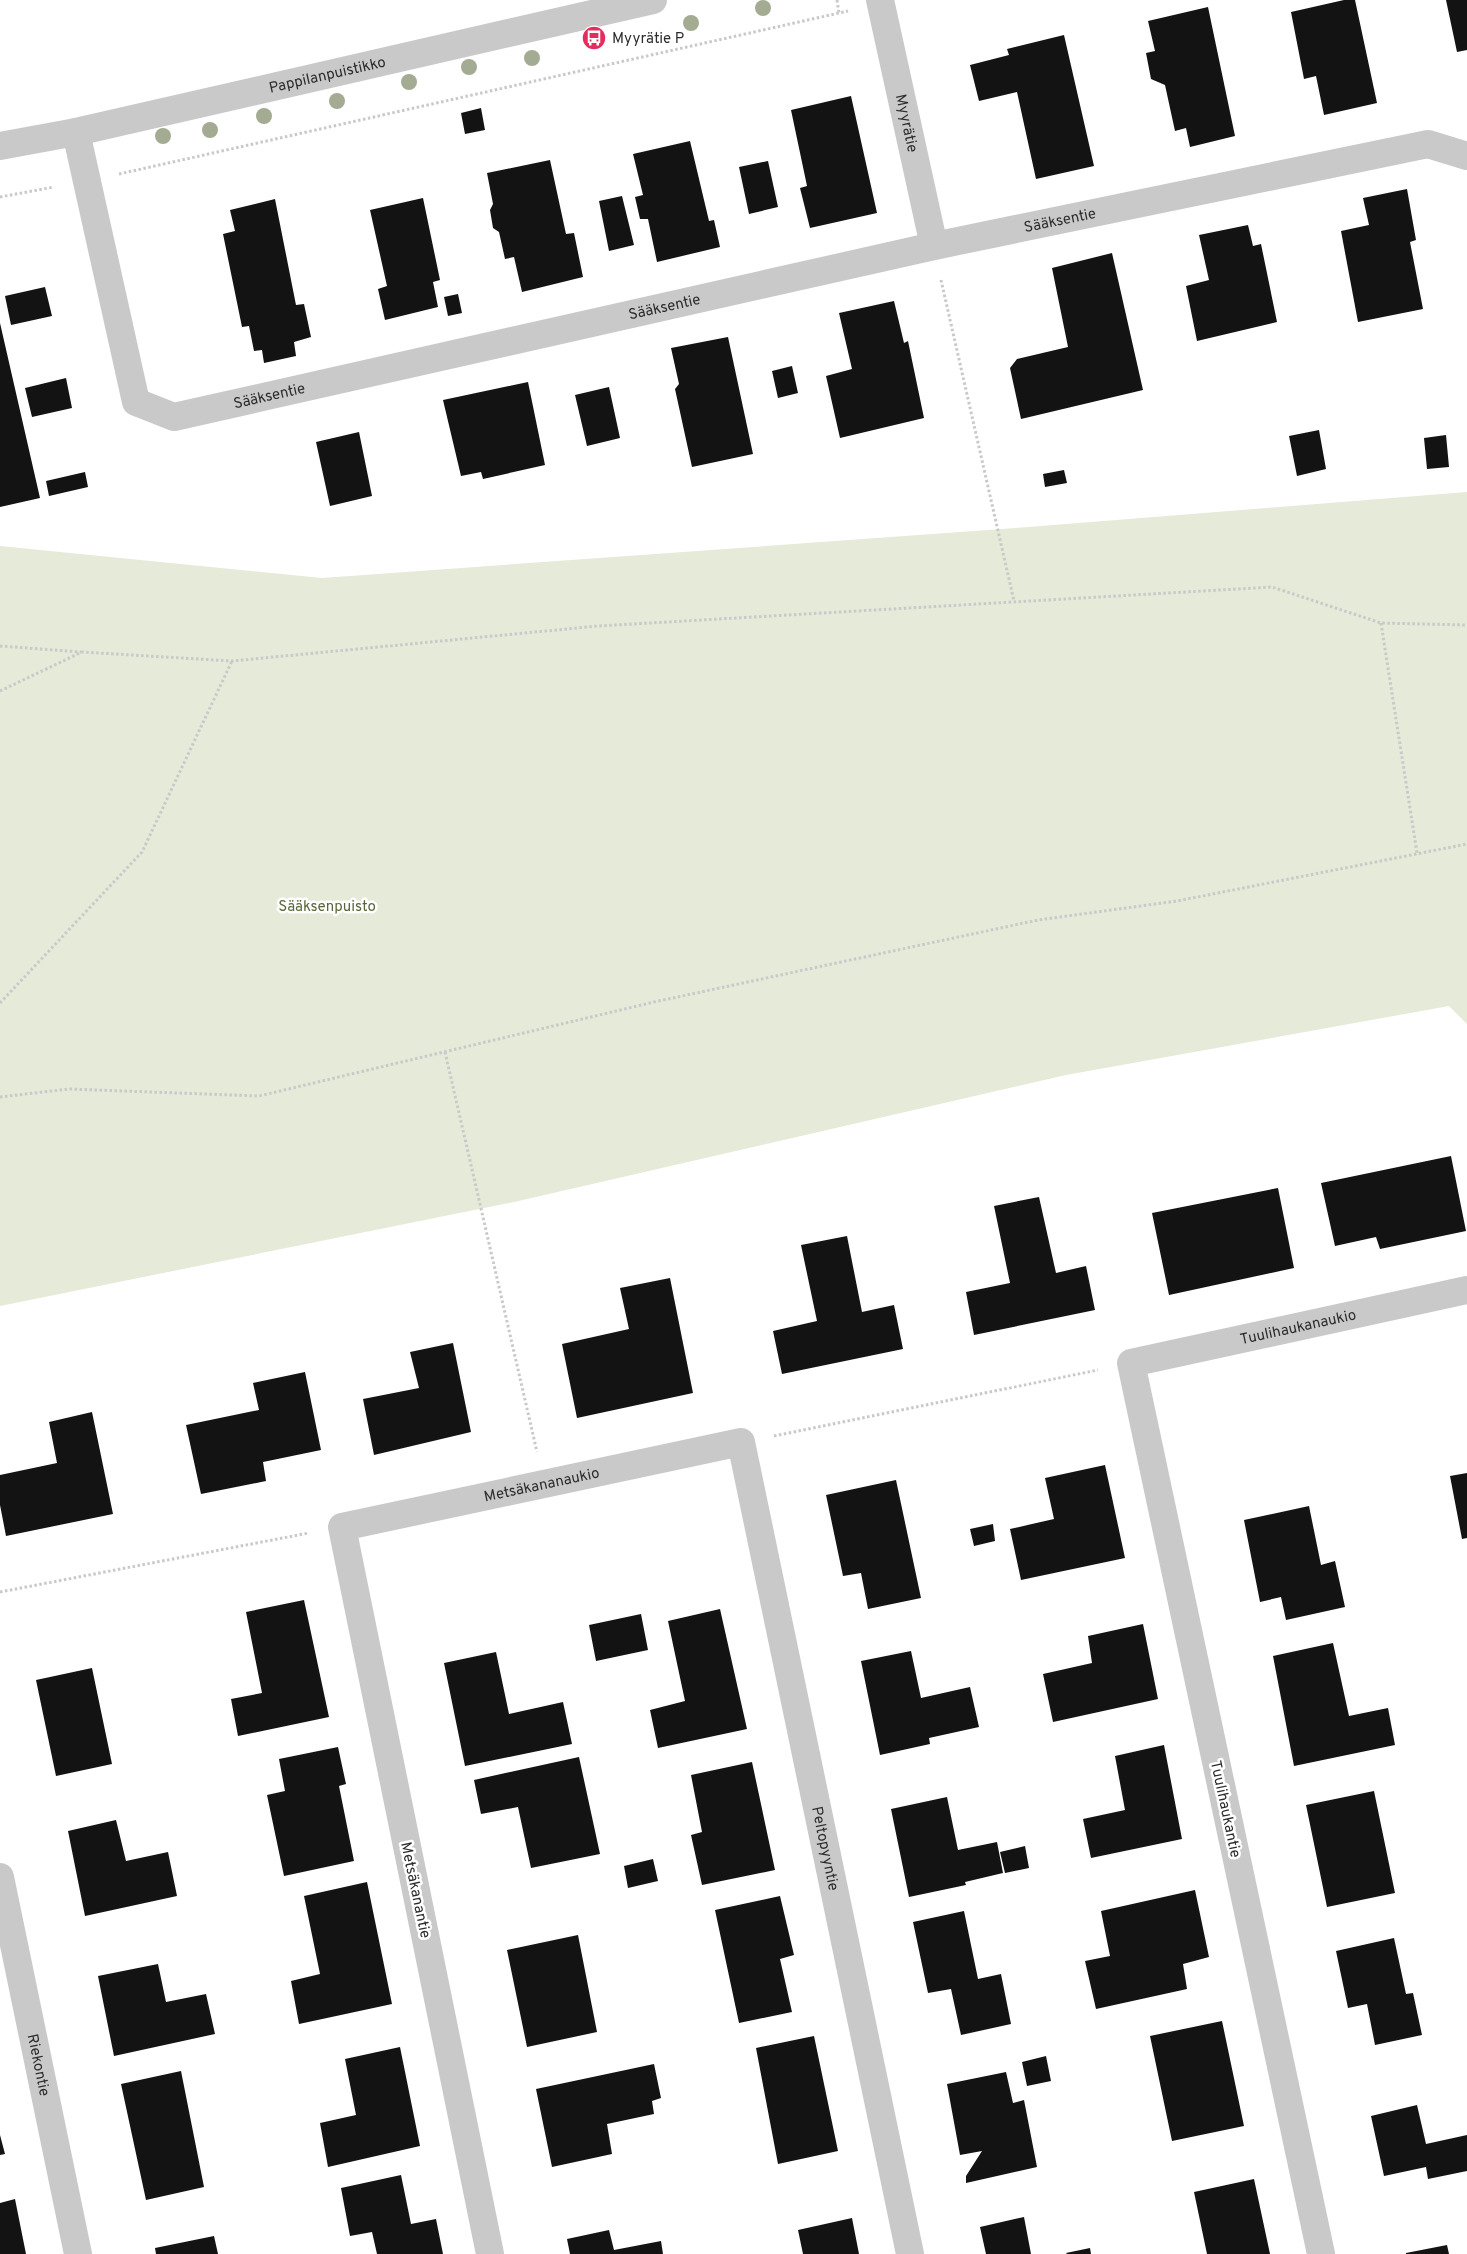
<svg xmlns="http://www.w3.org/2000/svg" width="1467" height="2254" font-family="Overpass,sans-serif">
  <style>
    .green { fill: #e5ead9 }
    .building { fill: #131313 }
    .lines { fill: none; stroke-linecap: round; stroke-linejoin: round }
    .path { stroke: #c9c9c9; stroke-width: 3; stroke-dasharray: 2.5 2.5; stroke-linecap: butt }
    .minor { stroke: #c9c9c9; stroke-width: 28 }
    .tertiary { stroke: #c9c9c9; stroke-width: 28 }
    .tree { fill: #a3ab93 }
    .labels { text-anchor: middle; stroke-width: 5; stroke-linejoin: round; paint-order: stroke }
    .poi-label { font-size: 15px; fill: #2c2c2c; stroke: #fff; text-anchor: start }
    .street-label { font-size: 15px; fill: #2c2c2c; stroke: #fff }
    .park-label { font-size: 15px; fill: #58673a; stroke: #fff }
  </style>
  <rect width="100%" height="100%" fill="#fff"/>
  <!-- green -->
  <path class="green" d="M1467,492v532l-18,-18 -383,69 -552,127 -514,104v-760l322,32 694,-50z"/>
  <!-- building -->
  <path class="building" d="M1344,0h11l22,103 -53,12 -8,-39 -12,3 -13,-67z
    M1446,0h21v50l-10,2z
    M1208,7l27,129 -45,11 -4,-19 -11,3 -10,-46 -14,-6 -5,-26 9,-2 -7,-30z
    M1064,35l30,131 -58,13 -19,-87 -38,9 -9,-36 39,-10 -2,-6z
    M851,96l26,117 -67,15 -10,-40 7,-2 -16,-76z
    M481,108l4,22 -20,4 -4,-21z
    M690,141l19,80 5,-1 6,27 -63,15 -9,-43h-8l-5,-22 8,-2 -10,-41z
    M550,160l16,74 8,-1 9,44 -61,15 -8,-35 -9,2 -6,-27 -6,-4 -3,-18 3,-6 -6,-31z
    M768,161l10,46 -29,7 -10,-47z
    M1407,189l9,51 -6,2 13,67 -65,13 -17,-91 28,-6 -6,-27z
    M622,196l12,49 -25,6 -10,-50z
    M423,198l17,82 -7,2 5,25 -53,13 -7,-31 9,-3 -17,-76z
    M275,199l21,106 8,-1 7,33 -17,5 2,14 -32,7 -2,-13 -8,1 -5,-25 -7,1 -19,-93 12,-3 -5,-21z
    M1248,225l5,21 8,-2 16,78 -80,19 -11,-55 23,-6 -10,-45z
    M1112,253l31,137 -122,29 -11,-51 7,-9 51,-12 -16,-79z
    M45,287l7,29 -41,9 -6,-29z
    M458,294l4,19 -14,3 -4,-19z
    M894,301l10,42 4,-2 16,77 -84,20 -14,-62 26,-7 -13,-56z
    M0,323l40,175 -40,9z
    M728,337l25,117 -61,13 -17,-78 4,-5 -8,-36z
    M792,366l6,27 -20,5 -6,-27z
    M66,378l6,30 -40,9 -7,-29z
    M528,382l17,83 -62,14 -2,-7 -20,4 -18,-76z
    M609,387l11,51 -33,8 -12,-51z
    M1319,430l7,39 -29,7 -8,-40z
    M359,432l13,64 -42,10 -14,-64z
    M1446,435l3,32 -22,2 -3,-31z
    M1064,470l3,13 -22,4 -2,-13z
    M85,472l3,15 -39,9 -3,-15z
    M1451,1156l15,75 -86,18 -4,-12 -41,9 -14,-63z
    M1278,1188l16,80 -125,27 -17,-82z
    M1039,1197l17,76 30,-7 9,44 -121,25 -8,-43 44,-9 -16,-77z
    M847,1236l15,76 32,-7 9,44 -121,25 -9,-43 44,-10 -16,-76z
    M670,1278l23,115 -116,25 -15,-74 67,-15 -9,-41z
    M453,1343l18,89 -97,23 -11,-56 56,-11 -9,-36z
    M305,1372l16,78 -58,12 3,19 -65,13 -15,-69 73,-15 -6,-27z
    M92,1412l21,102 -107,22 -6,-31v-30l57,-12 -8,-41z
    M1105,1465l20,93 -104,22 -11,-51 44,-10 -9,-41z
    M1467,1473v65l-5,1 -12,-63z
    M896,1480l25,118 -53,11 -7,-36 -18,3 -17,-81z
    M1309,1506l12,59 14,-4 10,46 -59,13 -5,-23 -21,5 -16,-82z
    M993,1524l2,17 -21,5 -4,-17z
    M304,1600l25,117 -91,19 -7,-37 31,-6 -16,-81z
    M720,1609l27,120 -89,19 -8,-38 35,-9 -17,-80z
    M641,1614l7,36 -52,11 -7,-36z
    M1143,1624l15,75 -105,23 -10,-48 49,-11 -4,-27z
    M1333,1643l16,73 39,-8 7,37 -101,21 -21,-110z
    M911,1651l10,47 49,-11 9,40 -50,11 1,6 -50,11 -19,-94z
    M496,1652l13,62 54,-12 9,42 -107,22 -21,-103z
    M92,1668l20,96 -56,12 -20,-96z
    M1164,1745l18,94 -91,19 -8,-39 42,-9 -10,-54z
    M338,1747l8,37 -7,2 15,75 -70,15 -17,-81 18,-4 -6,-32z
    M579,1757l21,97 -69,14 -13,-61 -37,7 -7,-34z
    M752,1762l23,108 -73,15 -11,-50 11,-3 -11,-57z
    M1374,1791l21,102 -68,14 -21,-102z
    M947,1797l11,53 39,-8 6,31 -38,9 1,3 -57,12 -18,-88z
    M116,1820l10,41 42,-9 9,44 -92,20 -17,-85z
    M1025,1846l4,22 -24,5 -5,-21z
    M653,1859l5,22 -30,7 -4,-22z
    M367,1882l25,122 -93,20 -8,-43 29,-7 -16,-78z
    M1195,1890l14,67 -26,7 4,25 -91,20 -11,-48 25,-5 -9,-45z
    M780,1896l14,59 -14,4 12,53 -53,11 -24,-113z
    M964,1911l14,68 23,-5 10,50 -50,11 -10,-46 -23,4 -15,-71z
    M578,1935l19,97 -70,15 -20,-97z
    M1394,1938l12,56 7,-1 9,42 -47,10 -8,-41 -19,4 -12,-57z
    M158,1964l8,38 40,-8 9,40 -101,22 -16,-80z
    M1222,2021l22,105 -72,15 -22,-105z
    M814,2036l24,115 -60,13 -22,-116z
    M400,2047l20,99 -92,21 -8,-44 36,-8 -11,-56z
    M1046,2056l5,25 -24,5 -5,-24z
    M654,2064l7,34 -9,3 2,13 -47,10 5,30 -60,13 -16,-78z
    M181,2071l23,116 -58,13 -25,-116z
    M1006,2072l7,31 11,-3 13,67 -71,16v-7l16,-25 -22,4 -13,-71z
    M1417,2105l9,39 41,-9v36l-39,8 -2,-12 -42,9 -13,-60z
    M0,2135l5,19 -5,1z
    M401,2175l10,49 25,-5 7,35h-66l-5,-22 -22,4 -9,-48z
    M1254,2179l16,75h-63l-13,-62z
    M15,2199l11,55h-26v-51z
    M1024,2217l7,37h-45l-6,-27z
    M852,2218l7,36h-56l-5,-24z
    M609,2230l5,20 47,-9 2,13h-93l-3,-15z
    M214,2236l4,18h-62l-1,-6z
    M1447,2245l2,9h-43v-1z
    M1090,2248l1,6h-24l-1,-1z"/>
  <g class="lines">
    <!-- path -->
    <path class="path" d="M837,0l2,13
      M119,174l729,-163
      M0,197l54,-10
      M941,280l73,321
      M1381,623l36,230
      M0,646l81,6
      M0,691l82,-39 150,9 366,-35 674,-39 109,36 86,2
      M0,1003l142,-151 90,-191
      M445,1052l92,400
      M0,1097l69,-8 190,7 395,-94 384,-82 139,-19 290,-57
      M774,1436l324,-66
      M0,1592l309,-59"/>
    <!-- minor -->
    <g class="minor">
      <path id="s1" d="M880,0l54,246"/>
      <path id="s2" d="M76,132l60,270 38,15 760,-171 494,-102 39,12"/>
      <path id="s3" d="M0,1877l78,377"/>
      <path id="s4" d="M490,2254l-148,-727 399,-85 169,812"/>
      <path id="s5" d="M1321,2254l-190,-891 336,-73"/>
    </g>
    <!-- tertiary -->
    <path class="tertiary" id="s6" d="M0,146l76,-14 577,-132"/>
  </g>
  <!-- trees -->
  <g class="tree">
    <circle cx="763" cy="8" r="8"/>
    <circle cx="691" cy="23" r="8"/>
    <circle cx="532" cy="58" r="8"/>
    <circle cx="469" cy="67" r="8"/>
    <circle cx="409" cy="82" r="8"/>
    <circle cx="337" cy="101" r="8"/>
    <circle cx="264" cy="116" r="8"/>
    <circle cx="210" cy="130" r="8"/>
    <circle cx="163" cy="136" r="8"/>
  </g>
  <!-- icons -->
  <defs>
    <g id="bus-disc" transform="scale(1.25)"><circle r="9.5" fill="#e52b60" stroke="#fff"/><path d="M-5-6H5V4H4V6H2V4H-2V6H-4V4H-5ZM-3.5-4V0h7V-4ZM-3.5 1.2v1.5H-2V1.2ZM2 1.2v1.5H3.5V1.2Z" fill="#fff"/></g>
  </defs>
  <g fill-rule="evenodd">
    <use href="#bus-disc" x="594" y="38"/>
  </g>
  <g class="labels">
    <!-- poi labels -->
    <g class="poi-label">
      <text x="612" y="43">Myyrätie P</text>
    </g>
    <!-- street labels -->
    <g class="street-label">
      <text dy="5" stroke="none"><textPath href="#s6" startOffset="335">Pappilanpuistikko</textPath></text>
      <text dy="5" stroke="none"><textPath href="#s1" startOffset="126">Myyrätie</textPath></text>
      <text dy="5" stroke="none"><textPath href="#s2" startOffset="1225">Sääksentie</textPath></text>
      <text dy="5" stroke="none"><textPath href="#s2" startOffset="820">Sääksentie</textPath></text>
      <text dy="5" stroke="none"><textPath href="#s2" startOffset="415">Sääksentie</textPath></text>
      <text dy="5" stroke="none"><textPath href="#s5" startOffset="1082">Tuulihaukanaukio</textPath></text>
      <text dy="5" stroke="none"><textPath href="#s4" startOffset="946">Metsäkananaukio</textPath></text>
      <text transform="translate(1226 1809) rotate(78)" y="5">Tuulihaukantie</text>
      <text dy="5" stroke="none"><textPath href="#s4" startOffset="1565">Peltopyyntie</textPath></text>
      <text transform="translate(416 1890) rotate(78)" y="5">Metsäkanantie</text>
      <text dy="5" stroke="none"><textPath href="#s3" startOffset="192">Riekontie</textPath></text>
    </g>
    <!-- park labels -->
    <g class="park-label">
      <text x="327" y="911">Sääksenpuisto</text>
    </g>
  </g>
</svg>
